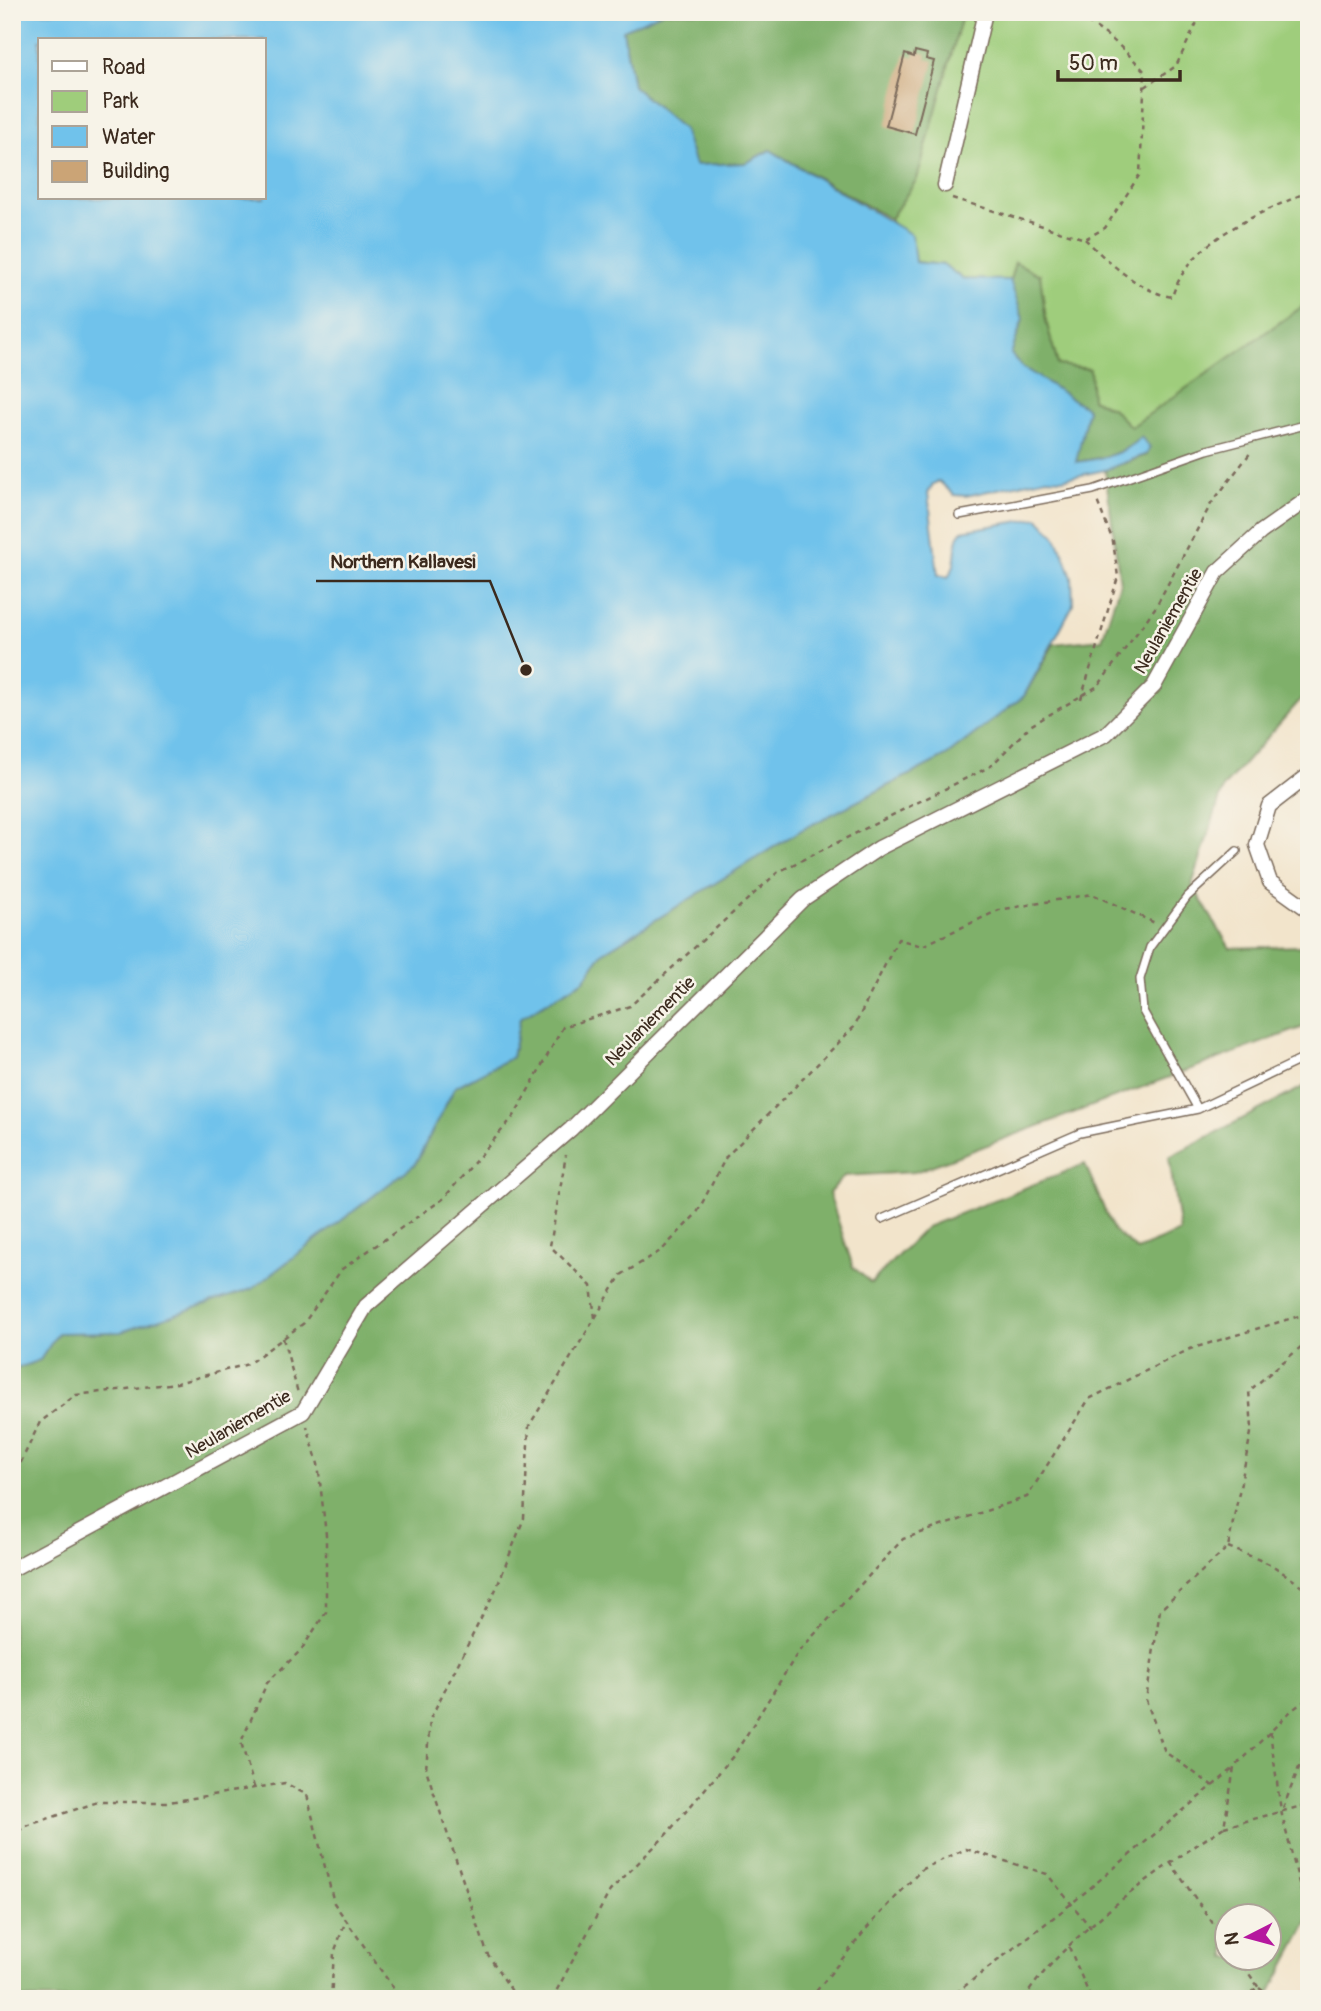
<svg xmlns="http://www.w3.org/2000/svg" width="1321" height="2011" font-family="Pangolin,sans-serif">
  <style>
    .green { fill: #9fcd7b; stroke: #6d7c4c; stroke-width: 2 }
    .forest { fill: #7fb06b; stroke: #5d6d44; stroke-width: 2; fill-rule: evenodd }
    .water { fill: #70c2eb; stroke: #567684; stroke-width: 2; fill-rule: evenodd }
    .building { fill: #cba476 }
    .lines { fill: none; stroke-linecap: round; stroke-linejoin: round }
    .lane-casing { stroke: #7b6b5b; stroke-width: 10 }
    .street-casing { stroke: #7b6b5b; stroke-width: 17 }
    .path { stroke: #7b6b5b; stroke-width: 2.5; stroke-dasharray: 5 5; stroke-linecap: butt }
    .lane { stroke: #fff; stroke-width: 7 }
    .street { stroke: #fff; stroke-width: 14 }
    .labels { text-anchor: middle; stroke-width: 5; stroke-linejoin: round; paint-order: stroke }
    .street-label { font-size: 18px; fill: #3b2a1e; stroke: #f7f3e8 }
    .leader { fill: none; stroke: #3b2a1e; stroke-width: 2.5 }
    .callout-dot { fill: #3b2a1e; stroke: #f7f3e8; stroke-width: 2.5 }
    .callout-label { font-size: 19px; text-anchor: middle; font-weight: bold; fill: #3b2a1e; stroke: #f7f3e8; stroke-width: 5; stroke-linejoin: round; paint-order: stroke }
  </style>
  <rect width="100%" height="100%" fill="#f7f3e8"/>
  <filter id="ink" filterUnits="userSpaceOnUse"><feTurbulence type="fractalNoise" baseFrequency=".0143" numOctaves="2"/><feDisplacementMap in="SourceGraphic" scale="14" xChannelSelector="R" yChannelSelector="G"/><feConvolveMatrix kernelMatrix="1 2 1 2 8 2 1 2 1" color-interpolation-filters="sRGB"/></filter>
  <filter id="wash" filterUnits="userSpaceOnUse"><feTurbulence type="fractalNoise" baseFrequency=".00686" numOctaves="4" result="noise"/><feDisplacementMap in="SourceGraphic" scale="28" xChannelSelector="R" yChannelSelector="G"/><feGaussianBlur stdDeviation="1.57" result="paint"/><feColorMatrix in="noise" values="0 0 0 0 0 0 0 0 0 0 0 0 0 0 0 0 0 1.4 0 .05"/><feComposite in="paint" operator="in"/></filter>
  <g filter="url(#wash)">
    <rect width="100%" height="100%" fill="#f2e4cb"/>
    <!-- green -->
    <path class="green" d="M963,12h346v290l-178,126 -19,-20 -20,-9 -34,-34 -12,-44 -6,-46 -26,63 -70,-73 -29,-3 -25,-43 27,-41z"/>
    <!-- forest -->
    <path class="forest" d="M663,12h300l-46,167 -27,40 -120,-69 -24,13 -51,2 -12,-36 -50,-43 -10,-56z
      M1015,262l25,13 6,46 12,44 32,4 2,30 20,9 19,19 178,-125v388l-86,98 -31,97 38,63 74,-2 5,3v76l-394,147 -71,4 -15,17 24,74 18,16 55,-56 159,-63 28,66 24,20 43,-18 -11,-75 140,-73v836l-42,79h-1255v-629l28,-10 18,-27 63,-1 294,-168 40,-77 57,-30 8,-39 64,-38 18,-27 201,-124 143,-73 78,-60 30,-52 48,-5 18,-56 -15,-113 42,-15 -6,-18c-17,18 -41,21 -65,25l12,-53 -67,-43 -10,-12 12,-35 -13,-39zM1226,1916h42v42h-42z"/>
    <!-- water -->
    <path class="water" d="M22,12h641l-40,18 10,56 50,43 12,36 51,-2 24,-13 142,85 3,27 29,3 19,14 47,1 13,39 -12,35 10,12 67,43 -12,53c24,-3 48,-7 65,-25l9,10 -3,7 -42,16 -43,9 -15,-1 -81,18 -12,-1 -15,-14 -6,3 -5,9 10,82 10,2c12,-14 3,-31 14,-46l76,-13 17,17 10,22 7,20 1,28 -49,91 -78,60 -143,73 -201,124 -18,27 -64,38 -8,39 -57,30 -40,77 -163,125 -131,43 -63,1 -18,27 -28,10v-1346zM40,40h224v158h-224z"/>
    <g id="blocks">
      <!-- building -->
      <path class="building" d="M915,51l12,3 -1,5 8,2 -19,73 -29,-8 19,-72 9,3z"/>
    </g>
  </g>
  <g filter="url(#ink)">
    <use href="#blocks" fill-opacity="0" stroke="#7b6b5b" stroke-width="2"/>
    <g class="lines">
      <!-- lane casing -->
      <g class="lane-casing">
        <path id="lane" d="M959,515l134,-25 114,-40 102,-26
          M1198,1109l-55,-98 -3,-32 10,-32 37,-50 50,-46
          M882,1219l198,-86 118,-24 111,-53"/>
      </g>
      <!-- street casing -->
      <g class="street-casing">
        <path id="street" d="M945,185l40,-173
          M1309,775l-40,31 -12,39 13,37 39,28
          M12,1569l291,-157 63,-106 205,-177 232,-230 76,-51 227,-114 48,-48 63,-114 44,-40 48,-34"/>
      </g>
      <!-- path -->
      <path class="path" d="M1145,87l31,-21 26,-54
        M952,198l133,41 20,-11 35,-54 5,-102c-24,-27 -52,-53 -87,-60
        M1085,239c22,22 55,53 87,58 18,-59 86,-82 137,-106
        M1081,699l37,-122 -5,-36 -16,-40
        M595,1318l26,-43 41,-25 35,-37 29,-56 128,-130 44,-88 24,7 77,-36 93,-16 63,29
        M283,1338l15,55
        M12,1481l28,-59 36,-27 101,-12 71,-19 56,-41 38,-54 101,-70 71,-83 49,-89 67,-21 148,-134 213,-106 39,-40 68,-40 57,-78 56,-104 40,-52
        M1228,1547l44,18 37,26
        M1270,1732l11,79 28,112
        M1213,1786l-48,-34 -19,-52 14,-90 68,-63 24,-119 -3,-37 60,-51
        M254,1787l-13,-45 26,-59 34,-33 25,-38v-77l-8,-71 -11,-38
        M1283,1808l26,-66
        M1224,1827l85,-23
        M12,1840l11,-13 75,-25h71l116,-19 22,12 27,108 67,96
        M1170,1862l56,80
        M1069,1947l22,52
        M1238,1958l21,30 -19,11
        M1259,1988l15,11
        M331,1999l3,-46 12,-33
        M517,1999l-30,-46 -61,-184 4,-50 67,-132 27,-69 5,-92 66,-108 -4,-32 -41,-40 16,-91
        M552,1999l58,-108 55,-55 69,-81 65,-104 104,-112 124,-42 62,-98 101,-50 119,-36
        M810,1999l57,-71 55,-59 44,-20 81,25 44,54
        M948,1999l123,-95 163,-136
        M1024,1999c38,-61 139,-133 200,-172l10,-59 58,-58 17,-12"/>
      <!-- lane -->
      <use href="#lane" class="lane"/>
      <!-- street -->
      <use href="#street" class="street"/>
    </g>
  </g>
  <g class="labels">
    <!-- street labels -->
    <g class="street-label">
      <text transform="translate(1168 621) rotate(-60)" y="6">Neulaniementie</text>
      <text transform="translate(650 1021) rotate(-45)" y="6">Neulaniementie</text>
      <text transform="translate(238 1424) rotate(-30)" y="6">Neulaniementie</text>
    </g>
  </g>
  <!-- callouts -->
  <path class="leader" d="M526 670L490 581H316"/>
  <circle class="callout-dot" cx="526" cy="670" r="7"/>
  <g class="callout-label">
    <text x="403" y="568">Northern Kallavesi</text>
  </g>
  <!-- margin -->
  <rect width="1321" height="2011" fill="none" stroke="#f7f3e8" stroke-width="42"/>
  <!-- legend -->
  <rect x="38" y="38" width="228" height="161" fill="#f7f3e8" stroke="#aca397" stroke-width="2"/>
  <rect x="52" y="61" width="35" height="10" fill="#ffffff" stroke="#aca397" stroke-width="2"/>
  <text x="102" y="74" font-size="21" fill="#3b2a1e">Road</text>
  <rect x="52" y="91" width="35" height="21" fill="#9fcd7b" stroke="#aca397" stroke-width="2"/>
  <text x="102" y="108" font-size="21" fill="#3b2a1e">Park</text>
  <rect x="52" y="126" width="35" height="21" fill="#70c2eb" stroke="#aca397" stroke-width="2"/>
  <text x="102" y="144" font-size="21" fill="#3b2a1e">Water</text>
  <rect x="52" y="161" width="35" height="21" fill="#cba476" stroke="#aca397" stroke-width="2"/>
  <text x="102" y="178" font-size="21" fill="#3b2a1e">Building</text>
  <!-- north arrow -->
  <g transform="translate(1248 1937) rotate(264)"><circle r="33" fill="#f7f3e8" stroke="#aca397" stroke-width="2"/>
  <path d="M0-5L12 26L0 18L-12 26Z" fill="#b5179e"/>
  <text y="-10" font-size="19" font-weight="bold" text-anchor="middle" fill="#3b2a1e">N</text>
  </g>
  <!-- scale -->
  <path d="M1058 70v10h122v-10" fill="none" stroke="#3b2a1e" stroke-width="3.5"/>
  <text x="1069" y="70" font-size="21" fill="#3b2a1e" stroke="#f7f3e8" stroke-width="5" paint-order="stroke">50 m</text>
</svg>
